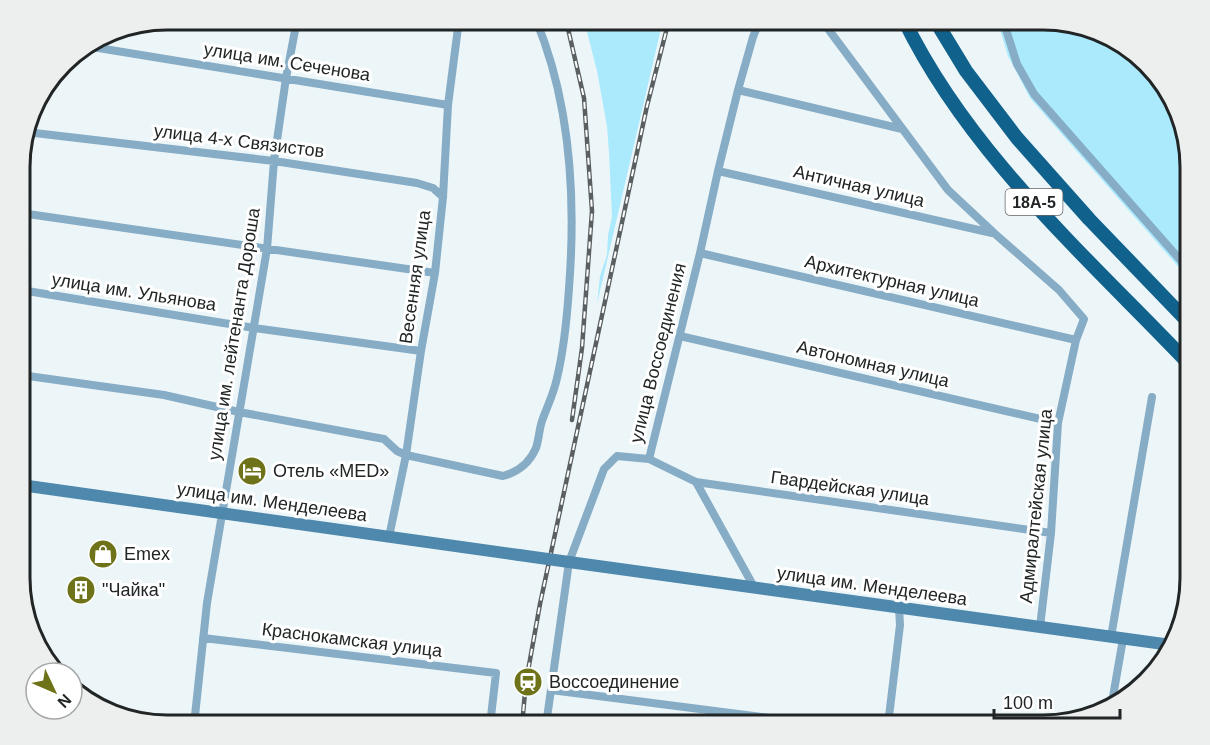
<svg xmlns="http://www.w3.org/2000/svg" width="1210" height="745" font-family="Helvetica,sans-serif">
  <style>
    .green { fill: #abeafd }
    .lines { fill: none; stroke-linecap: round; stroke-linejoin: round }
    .minor { stroke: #87acc5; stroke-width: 8 }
    .secondary { stroke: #4f88ad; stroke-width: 12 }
    .trunk { stroke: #10628d; stroke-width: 14 }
    .rail-casing { stroke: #5a5f61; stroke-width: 4.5 }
    .rail { stroke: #fff; stroke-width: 2; stroke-dasharray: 7; stroke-linecap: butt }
    .secondary-bridge { stroke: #4f88ad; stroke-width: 12 }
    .labels { text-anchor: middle; stroke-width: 6; stroke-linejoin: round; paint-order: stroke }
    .shield { fill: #fff; stroke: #646667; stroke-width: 1.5 }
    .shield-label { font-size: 16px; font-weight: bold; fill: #212526 }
    .street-label { font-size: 18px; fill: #212526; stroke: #fff }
    .poi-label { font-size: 18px; fill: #212526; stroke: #fff; text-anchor: start }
    .rim { fill: none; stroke: #212526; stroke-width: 3 }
  </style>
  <rect width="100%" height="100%" fill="#ecf6f9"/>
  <!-- green -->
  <path class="green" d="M584,20h79l-66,284 3,-28 7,-21 1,-20 4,-18 -3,-64 -2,-27 -10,-55z
    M997,20h46l82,24 46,49 19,64v123l-160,-182 -22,-42z"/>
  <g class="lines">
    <!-- minor -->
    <path class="minor" d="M1003,20l14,44 17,30 156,177
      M823,22l125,168 46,43 65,57 25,29 -8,21 -18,83 -7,110 -11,94
      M86,46l362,59
      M738,90l164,39
      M26,132l248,29 143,22 16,5 10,9
      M718,171l274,62
      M21,213l414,60
      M700,253l376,87
      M21,290l233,38 167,23
      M680,336l378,87
      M21,375l143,20 75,17 145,27 13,12 9,4 97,21c15,-4 27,-14 33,-28 3,-9 3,-18 6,-27 5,-14 12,-28 15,-43 7,-29 10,-60 12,-90 7,-90 2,-184 -33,-268
      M649,459l51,-206 18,-82 20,-81 15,-53 7,-17
      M696,482l58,105
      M389,537l17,-82 15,-104 14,-78 8,-76 5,-92 11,-85
      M1111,637l41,-240
      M203,638l293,35 -6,52
      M551,690l273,35
      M1111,708l12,-69
      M194,725l13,-122 60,-354 7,-88 12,-83 11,-58
      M546,725l23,-163 35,-93 13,-13 32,3 47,23 355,51
      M888,725l12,-100 -1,-17"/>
    <!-- secondary -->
    <path class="secondary" d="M21,485l498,70
      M569,562l602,83"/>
    <!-- trunk -->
    <path class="trunk" d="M904,20c65,134 184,238 286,345
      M935,20l31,51 51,67 72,81 101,105"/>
    <!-- rail casing -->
    <g class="rail-casing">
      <path id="rail" d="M566,20l18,78 8,113 -10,137 -10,72
        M522,725l4,-43 14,-78 107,-498 22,-86"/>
    </g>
    <!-- rail -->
    <use href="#rail" class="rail"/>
    <!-- secondary-bridge -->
    <path class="secondary-bridge" d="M519,555l50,7"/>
  </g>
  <!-- icons -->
  <defs>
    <g id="hotel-disc" transform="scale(1.5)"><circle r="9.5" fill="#6e731a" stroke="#fff"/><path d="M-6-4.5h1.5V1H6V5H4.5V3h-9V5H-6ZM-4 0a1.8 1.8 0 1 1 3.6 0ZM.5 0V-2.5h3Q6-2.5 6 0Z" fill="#fff"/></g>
    <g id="shop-disc" transform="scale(1.5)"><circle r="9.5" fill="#6e731a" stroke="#fff"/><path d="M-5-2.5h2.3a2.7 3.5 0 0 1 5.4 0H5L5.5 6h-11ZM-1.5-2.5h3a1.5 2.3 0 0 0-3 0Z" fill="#fff"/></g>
    <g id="building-disc" transform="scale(1.5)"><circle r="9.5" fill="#6e731a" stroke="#fff"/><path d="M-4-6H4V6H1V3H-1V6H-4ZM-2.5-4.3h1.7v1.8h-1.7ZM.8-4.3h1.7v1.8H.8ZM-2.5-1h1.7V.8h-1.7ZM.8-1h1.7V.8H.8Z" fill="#fff"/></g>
    <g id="station-disc" transform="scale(1.5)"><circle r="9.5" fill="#6e731a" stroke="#fff"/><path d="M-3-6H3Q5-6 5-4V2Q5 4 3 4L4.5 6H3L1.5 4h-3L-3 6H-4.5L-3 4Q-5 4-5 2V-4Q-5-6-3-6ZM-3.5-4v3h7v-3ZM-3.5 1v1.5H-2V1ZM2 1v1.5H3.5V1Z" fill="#fff"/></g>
  </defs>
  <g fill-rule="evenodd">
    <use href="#hotel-disc" x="252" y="471"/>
    <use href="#shop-disc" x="103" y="554"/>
    <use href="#building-disc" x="81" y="590"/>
    <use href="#station-disc" x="528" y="682"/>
  </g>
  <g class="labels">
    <!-- shield labels -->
    <rect class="shield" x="1005.5" y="189" width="57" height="26" rx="4.5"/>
    <g class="shield-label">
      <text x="1034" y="208">18А-5</text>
    </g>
    <!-- street labels -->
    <g class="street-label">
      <text transform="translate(287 62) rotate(9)" y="6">улица им. Сеченова</text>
      <text transform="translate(239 141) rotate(7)" y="6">улица 4-х Связистов</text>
      <text transform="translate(859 186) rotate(13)" y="6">Античная улица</text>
      <text transform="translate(415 277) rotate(-82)" y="6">Весенняя улица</text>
      <text transform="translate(892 281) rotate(13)" y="6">Архитектурная улица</text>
      <text transform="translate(134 292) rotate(9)" y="6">улица им. Ульянова</text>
      <text transform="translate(234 334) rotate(-81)" y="6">улица им. лейтенанта Дороша</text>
      <text transform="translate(658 353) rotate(-76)" y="6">улица Воссоединения</text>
      <text transform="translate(873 364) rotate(13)" y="6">Автономная улица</text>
      <text transform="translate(850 488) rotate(8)" y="6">Гвардейская улица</text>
      <text transform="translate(272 502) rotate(8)" y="6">улица им. Менделеева</text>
      <text transform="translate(1036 506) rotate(-84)" y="6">Адмиралтейская улица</text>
      <text transform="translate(872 586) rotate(8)" y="6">улица им. Менделеева</text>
      <text transform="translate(352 640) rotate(7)" y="6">Краснокамская улица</text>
    </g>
    <!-- poi labels -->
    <g class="poi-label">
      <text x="273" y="477">Отель «MED»</text>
      <text x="124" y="560">Emex</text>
      <text x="102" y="596">"Чайка"</text>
      <text x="549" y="688">Воссоединение</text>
    </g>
  </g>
  <!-- crop -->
  <path d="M0 0H1210V745H0ZM167 30H1043A137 137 0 0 1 1180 167V578A137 137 0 0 1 1043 715H167A137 137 0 0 1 30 578V167A137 137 0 0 1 167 30Z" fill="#edeeee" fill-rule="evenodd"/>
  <path class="rim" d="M167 30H1043A137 137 0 0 1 1180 167V578A137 137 0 0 1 1043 715H167A137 137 0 0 1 30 578V167A137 137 0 0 1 167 30Z"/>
  <!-- north arrow -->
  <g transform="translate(54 691) rotate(134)"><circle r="28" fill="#ffffff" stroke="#a6a8a8" stroke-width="1.5"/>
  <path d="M0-4.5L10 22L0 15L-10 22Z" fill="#6e731a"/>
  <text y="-9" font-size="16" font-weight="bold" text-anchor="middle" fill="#212526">N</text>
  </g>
  <!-- scale -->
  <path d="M994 709v9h126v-9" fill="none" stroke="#212526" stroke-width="3"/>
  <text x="1003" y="709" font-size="18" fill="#212526" stroke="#ffffff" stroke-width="4.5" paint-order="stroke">100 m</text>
</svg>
